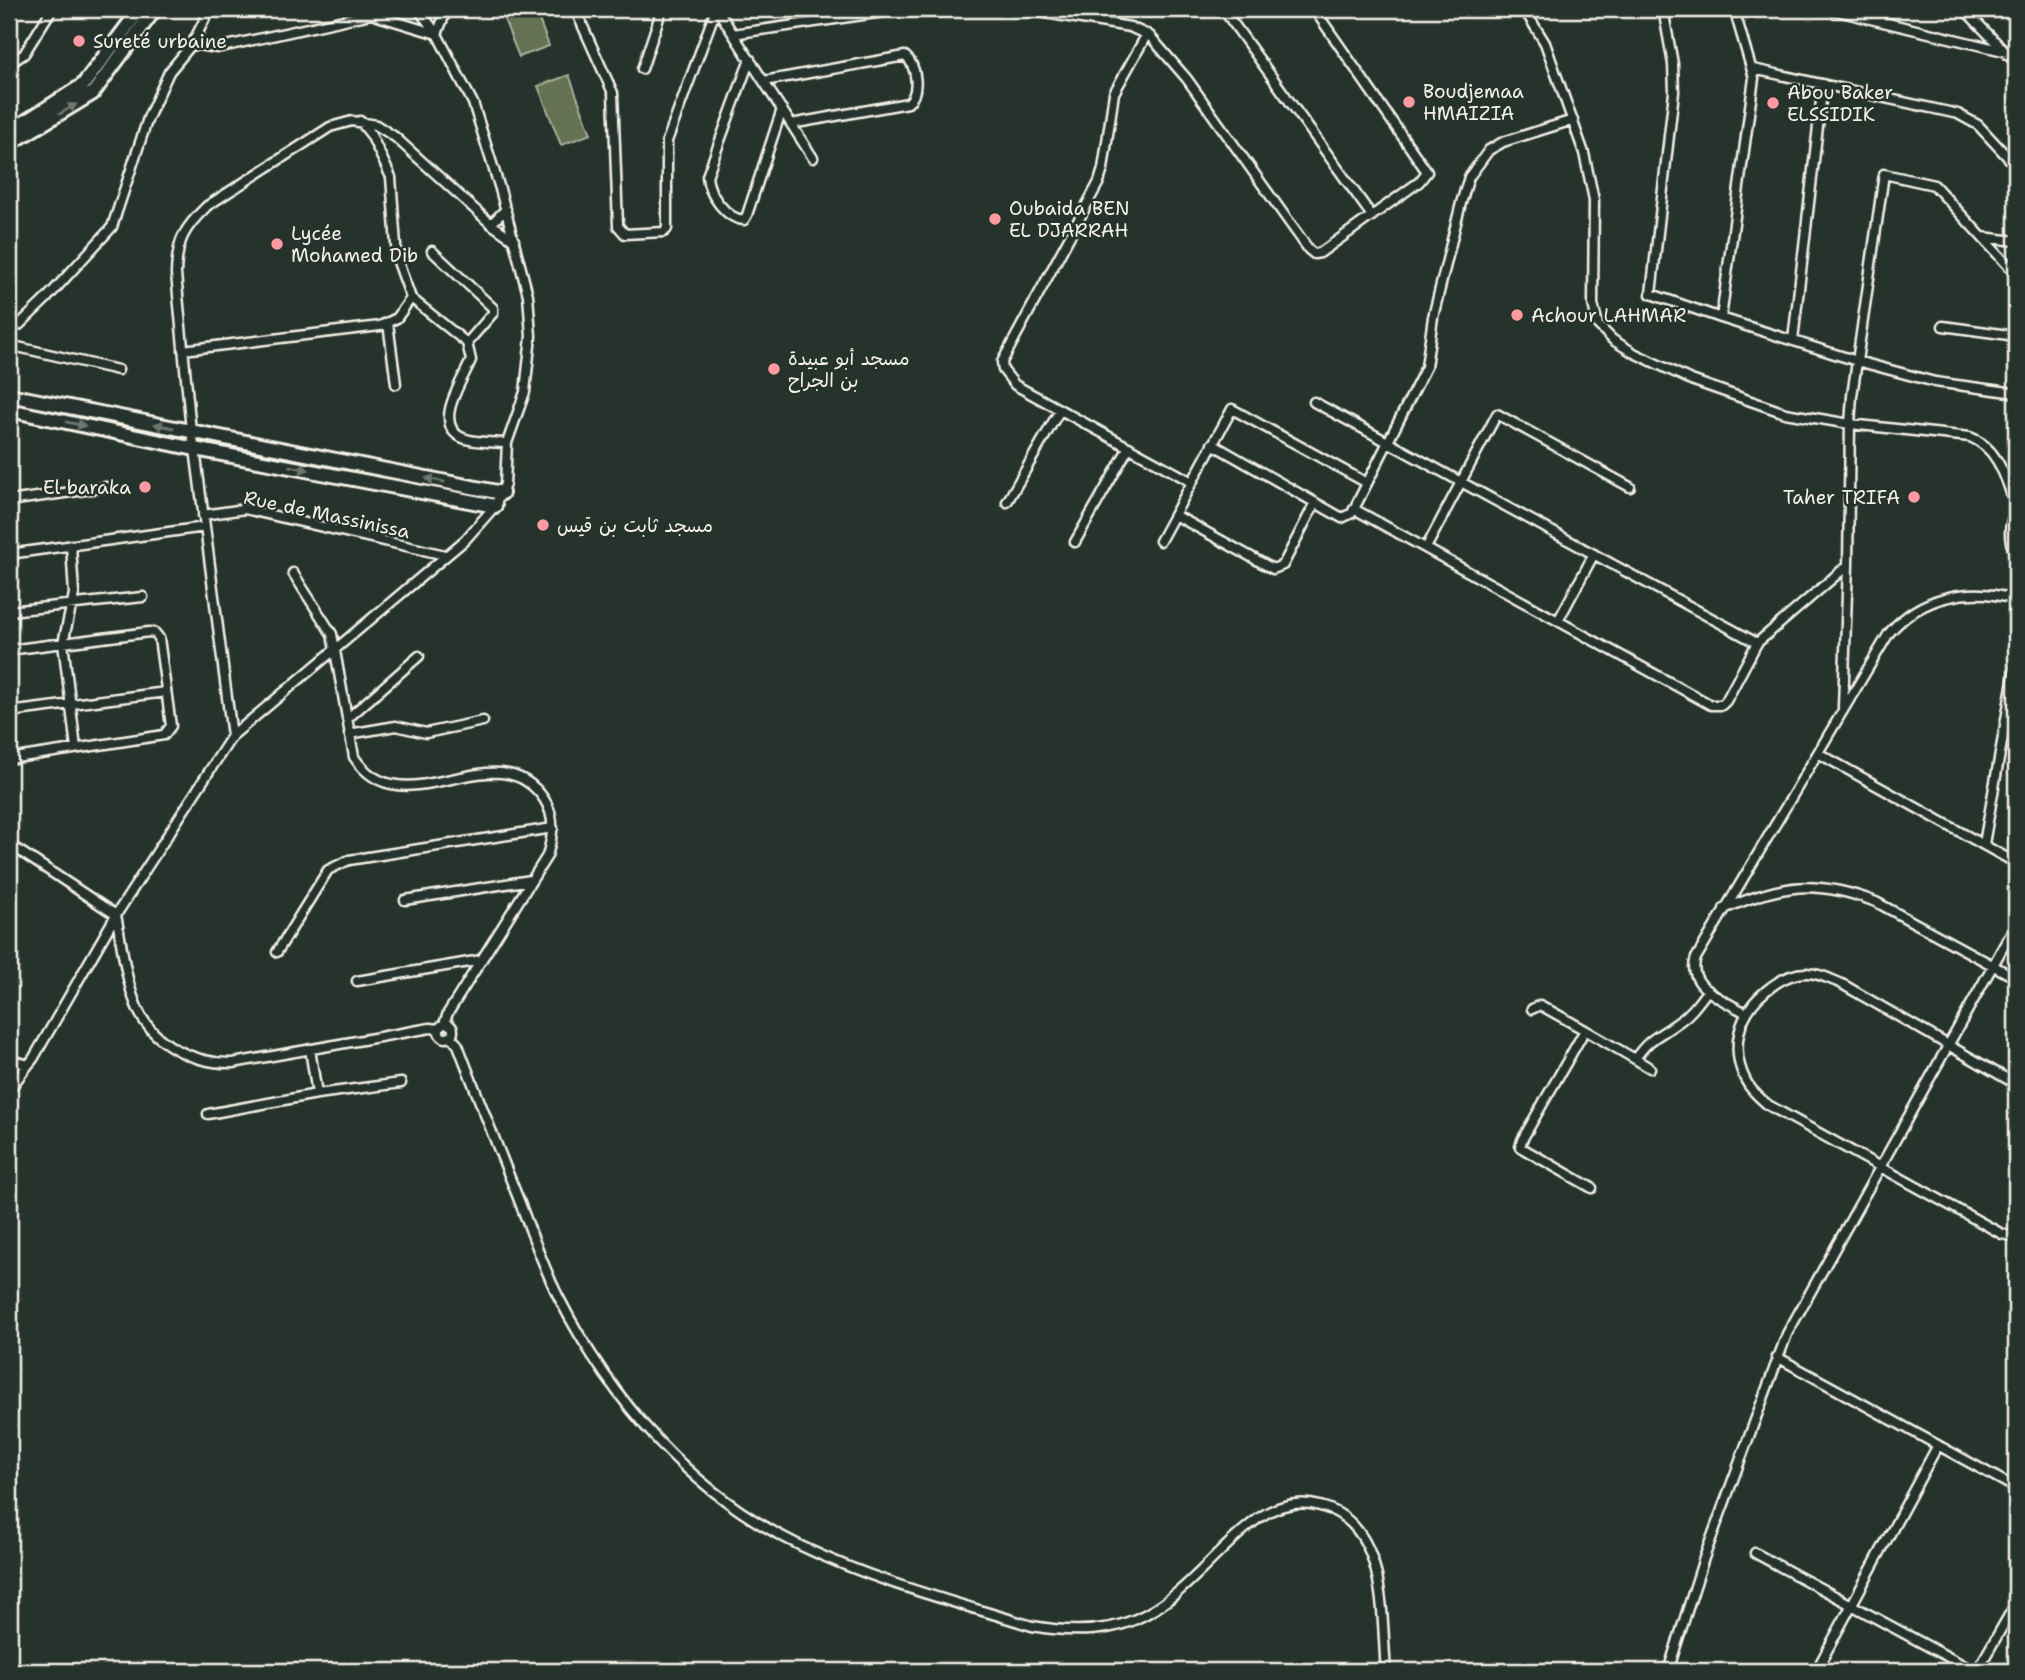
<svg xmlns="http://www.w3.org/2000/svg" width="2025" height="1680" font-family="'Shantell Sans','Playpen Sans Arabic',sans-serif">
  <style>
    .green { fill: #657152; stroke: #acb19d; stroke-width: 2 }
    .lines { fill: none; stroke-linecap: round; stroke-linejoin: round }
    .minor-casing { stroke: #f4f1e8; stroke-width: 13 }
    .secondary-casing { stroke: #f4f1e8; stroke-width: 18 }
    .minor { stroke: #26332d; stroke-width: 8 }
    .secondary { stroke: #26332d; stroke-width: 12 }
    .oneway { fill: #6e766e }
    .poi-dot { fill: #ff9aa2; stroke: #26332d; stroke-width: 2.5 }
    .labels { text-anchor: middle; stroke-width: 5; stroke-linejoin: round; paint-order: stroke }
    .poi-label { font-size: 19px; fill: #f4f1e8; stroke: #26332d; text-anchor: start }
    .street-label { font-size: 19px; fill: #f4f1e8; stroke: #26332d }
  </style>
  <rect width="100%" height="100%" fill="#26332d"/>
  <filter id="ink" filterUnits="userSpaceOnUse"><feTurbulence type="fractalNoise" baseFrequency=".0143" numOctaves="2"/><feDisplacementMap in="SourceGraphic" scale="14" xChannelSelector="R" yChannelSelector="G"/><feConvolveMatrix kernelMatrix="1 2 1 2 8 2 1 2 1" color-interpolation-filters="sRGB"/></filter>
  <g filter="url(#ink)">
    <!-- green -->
    <path class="green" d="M500,9h35l14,37 -30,11z
      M569,75l22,59 -30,11 -23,-59z"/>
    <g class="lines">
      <!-- minor casing -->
      <g class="minor-casing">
        <path id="minor" d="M575,9l38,84 5,133 7,8 39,-2 3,-3v-88l49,-132
          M717,9l96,149
          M1021,9l109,18 20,9 37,43 122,171 5,4 6,-1 99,-71 8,-10 -113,-163
          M1223,9l149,207
          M1521,9l8,8 16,26 39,110 10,47 -1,104 5,21 15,15 21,13 57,27 94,33 65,11 2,-28 32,-222 50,11 82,89
          M1663,9l10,55 1,28 -23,202 70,24 33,-240 -20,-69
          M1829,9l187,45
          M1964,9l52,54
          M610,10v-1
          M9,13l3,-4
          M733,34l171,-25
          M1147,34l-33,59 -11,76 -4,13 -97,180 1,8 12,15 177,97
          M192,44l25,4 154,-34 66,20 10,-25
          M750,59l-43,117c1,17 19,43 37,44l3,-5 35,-106
          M9,64l15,-10 28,-45
          M642,69l20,-60
          M1753,69l205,45 20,11 38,41
          M764,81l141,-25c12,9 15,37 3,47l-117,21
          M360,121l11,14 20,42 6,82 14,39 56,45 4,17c-8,20 -40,65 -8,78 12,5 31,4 44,5
          M491,224l15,-15
          M1982,237l34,4
          M432,251l61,57v5l-26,30
          M1721,318l136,43 78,21 81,11
          M388,323l8,61
          M1943,326l73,10
          M9,327l10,-2 27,-26 66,-72 36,-109 21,-46 23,-28 18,-35
          M1793,340l30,-256
          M9,345l109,25
          M183,350l197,-24 17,-8 14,-20
          M1314,402l443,241 -31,58 -4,4h-11l-357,-196
          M1212,444l130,74 10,-5 74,-146 7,-50 28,-114 8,-26 20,-27 14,-8 70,-22
          M9,501l97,-14
          M1007,502l53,-92
          M2016,508c-7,16 -9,32 0,47
          M203,515l42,-6 200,46
          M1175,515l98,54 10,-4 32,-62
          M1160,541l72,-132 135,74
          M1075,542l54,-95
          M71,545l3,49 -11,49 13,105
          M1426,548l71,-134 133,73
          M9,554l196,-27
          M293,573l39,61 22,123c49,75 142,-29 190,42 12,18 9,37 3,57l-99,157 -4,11
          M9,611l134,-14
          M1558,621l36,-67
          M1757,643l91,-78
          M9,650l140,-18 6,1 4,5 12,88 -7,9 -155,24
          M1843,707l5,-142 2,-141 120,13c29,11 36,43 46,70
          M9,712l157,-20
          M347,719l72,-63
          M349,734l47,-8 30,7 57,-12
          M232,736l-37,-287 -4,-18 -15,-157c1,-33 7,-45 31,-68l123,-79 22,-6 24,4 19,12 96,87 23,16
          M1818,753l198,110
          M9,844l107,71c6,29 9,62 20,90 15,39 58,59 97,58l197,-35 9,1
          M1984,844l32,-181
          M405,900l126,-20
          M1724,909c58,-25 92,-30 152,-7l140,76
          M277,952l51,-82 21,-10 204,-32
          M357,981l124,-21
          M1532,1009l8,-4 45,25
          M1746,1013c-20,-12 -61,-26 -50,-55l193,-325c32,-37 81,-47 127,-33
          M439 1031a7 7 0 1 1 14 0a7 7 0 1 1-14 0Z
          M451,1037l7,8c20,53 41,105 62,158 12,31 23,63 38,93 54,106 134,198 243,250 73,35 153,56 231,80 34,6 71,8 104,-7 50,-22 80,-71 123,-101 18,-13 41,-18 61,-12 68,17 61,110 66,165
          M310,1049l7,45
          M9,1059l19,6 5,-6 83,-144 116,-179 233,-196 30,-34 10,-22 2,-41 18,-51 6,-56 -3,-41 -28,-106 -27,-86 -36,-69 -19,-25
          M1635,1059l15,9
          M2016,1084l-174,-100c-12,-5 -23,-11 -36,-11 -14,0 -28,8 -39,17 -28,22 -38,58 -21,91 5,10 14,17 22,24l234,129 14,3
          M9,1090l19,-25
          M208,1114l109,-20 84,-11
          M1592,1188l-72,-41 2,-7 63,-110 50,29c14,-21 23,-22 42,-36 13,-8 22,-21 31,-33
          M1777,1357l239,131
          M1755,1553l219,118
          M1668,1671l36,-113 83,-224 229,-410
          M1816,1671l122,-226
          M1977,1671l39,-68"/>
      </g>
      <!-- secondary casing -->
      <g class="secondary-casing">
        <path id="secondary" d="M9,132l74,-47 57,-76
          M9,144l84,-51 62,-84
          M9,395l493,98
          M9,410l186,39 300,57"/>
      </g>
      <!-- minor -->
      <use href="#minor" class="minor"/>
      <!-- secondary -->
      <use href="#secondary" class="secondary"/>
    </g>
    <!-- one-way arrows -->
    <defs><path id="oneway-solid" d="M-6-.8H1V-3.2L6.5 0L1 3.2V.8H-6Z" transform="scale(1.75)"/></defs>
    <g class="oneway">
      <use href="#oneway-solid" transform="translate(68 109) rotate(-31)"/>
      <use href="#oneway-solid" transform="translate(76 424) rotate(12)"/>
      <use href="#oneway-solid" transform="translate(164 426) rotate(-169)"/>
      <use href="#oneway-solid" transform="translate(299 468) rotate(11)"/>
      <use href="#oneway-solid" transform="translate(435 480) rotate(-169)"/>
    </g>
  </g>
  <!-- markers -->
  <g class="poi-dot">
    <circle cx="79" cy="41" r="7"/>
    <circle cx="1409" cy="102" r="7"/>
    <circle cx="1773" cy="103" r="7"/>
    <circle cx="995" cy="219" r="7"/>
    <circle cx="277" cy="244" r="7"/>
    <circle cx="1517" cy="315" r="7"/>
    <circle cx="774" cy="369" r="7"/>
    <circle cx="145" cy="487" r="7"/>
    <circle cx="1914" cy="497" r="7"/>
    <circle cx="543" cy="525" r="7"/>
  </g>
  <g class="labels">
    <!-- poi labels -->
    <g class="poi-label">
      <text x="93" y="48">Sureté urbaine</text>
      <text x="1423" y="98">Boudjemaa<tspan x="1423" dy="22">HMAIZIA</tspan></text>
      <text x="1787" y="99">Abou Baker<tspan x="1787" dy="22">ELSSIDIK</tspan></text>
      <text x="1009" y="215">Oubaida BEN<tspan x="1009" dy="22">EL DJARRAH</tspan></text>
      <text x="291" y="240">Lycée<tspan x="291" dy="22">Mohamed Dib</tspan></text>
      <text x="1531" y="322">Achour LAHMAR</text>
      <text x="788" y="365">مسجد أبو عبيدة<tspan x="788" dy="22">بن الجراح</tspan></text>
      <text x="131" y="494" text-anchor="end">El baraka</text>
      <text x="1900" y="504" text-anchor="end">Taher TRIFA</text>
      <text x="557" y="532">مسجد ثابت بن قيس</text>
    </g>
    <!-- street labels -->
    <g class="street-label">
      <text transform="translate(327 514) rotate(12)" y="7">Rue de Massinissa</text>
    </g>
  </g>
  <!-- margin -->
  <rect width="2025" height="1680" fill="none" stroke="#26332d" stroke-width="35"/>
  <rect x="18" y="18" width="1990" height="1645" fill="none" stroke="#f4f1e8" stroke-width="2.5" filter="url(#ink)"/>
</svg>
